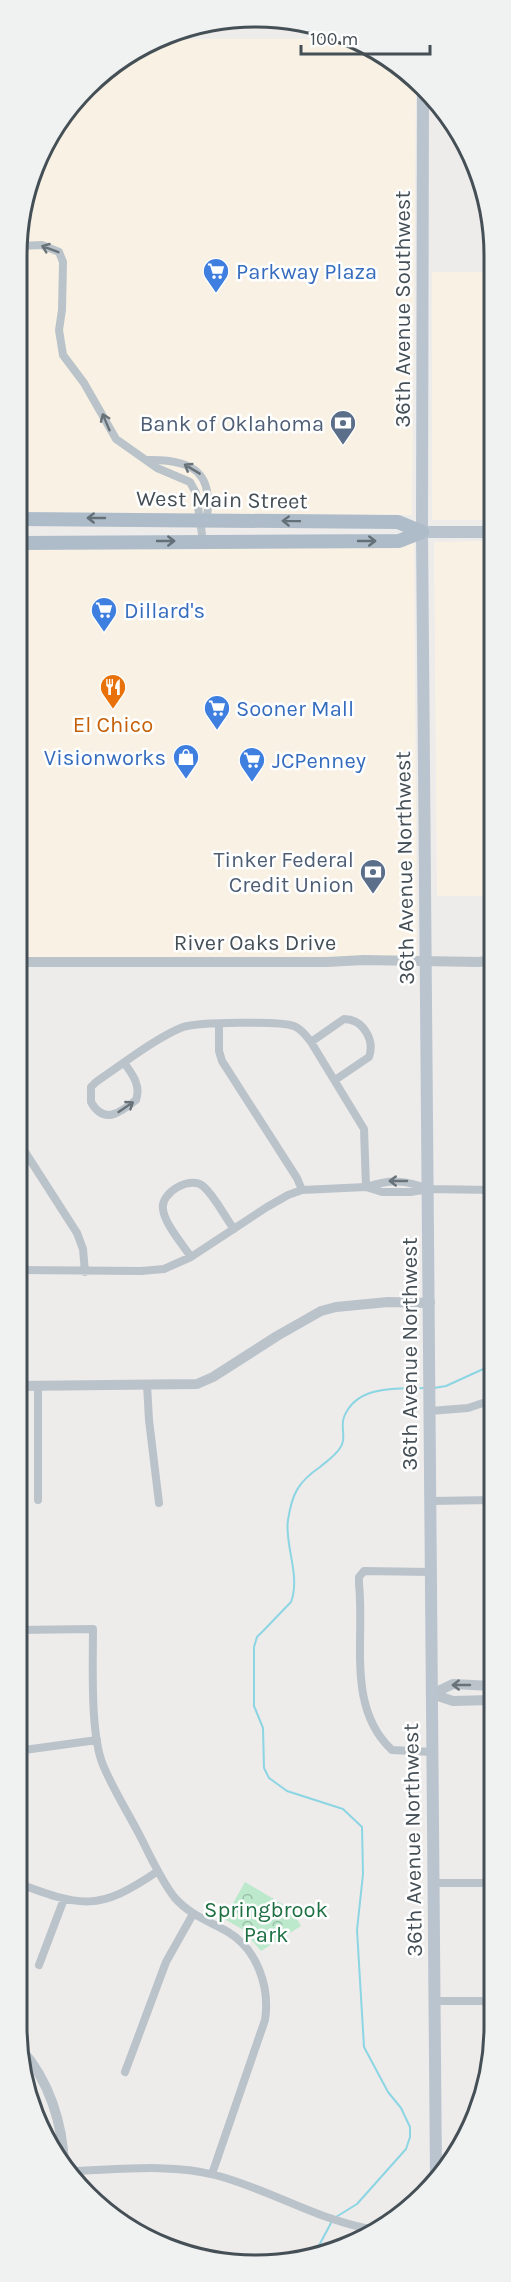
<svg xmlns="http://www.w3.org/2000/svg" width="511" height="2282" font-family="Karla,sans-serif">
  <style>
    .commercial { fill: #f9f2e4 }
    .forest { fill: url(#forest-crowns) }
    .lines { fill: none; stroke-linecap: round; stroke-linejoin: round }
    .stream { stroke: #8cd5e3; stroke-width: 2 }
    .minor { stroke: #bac3ca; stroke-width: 8 }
    .tertiary { stroke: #bac3ca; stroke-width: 10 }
    .secondary { stroke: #bac4ce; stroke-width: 12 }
    .primary { stroke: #adbcc8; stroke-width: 14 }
    .oneway { stroke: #687279 }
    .oneway2 { stroke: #647078 }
    .labels { text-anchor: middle; stroke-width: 5; stroke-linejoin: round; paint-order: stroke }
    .shop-label { font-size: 22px; fill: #366cbe; stroke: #fff; text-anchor: start }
    .street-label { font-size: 22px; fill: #454f56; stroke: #fff }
    .service-label { font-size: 22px; fill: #4e5e75; stroke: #fff; text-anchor: end }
    .food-label { font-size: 22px; fill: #c56008; stroke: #fff }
    .park-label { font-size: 22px; fill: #1e7043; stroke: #fff }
    .rim { fill: none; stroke: #454f56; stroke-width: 3 }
  </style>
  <defs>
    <pattern id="forest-crowns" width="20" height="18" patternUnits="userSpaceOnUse" patternTransform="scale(1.5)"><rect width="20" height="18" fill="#bce9cb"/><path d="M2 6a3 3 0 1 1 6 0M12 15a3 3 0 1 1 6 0" fill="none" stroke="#9bbfa8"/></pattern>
  </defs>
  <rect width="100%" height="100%" fill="#eeebeb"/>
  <!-- commercial -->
  <path class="commercial" d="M164,39h189l9,2 54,40 -4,434 -394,-3 1,-288 30,-88 61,-70z
    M432,272h60v248h-60z
    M18,541l396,1 3,417 -399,-1z
    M492,541v355h-55l-3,-354z"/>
  <!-- forest -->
  <path class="forest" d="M245,1882l47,28 9,16 -40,25 -19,-22 -18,-10z"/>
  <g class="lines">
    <!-- stream -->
    <path class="stream" d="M434,1388l12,-2 46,-21
      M336,2217l21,-13 49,-55 4,-12v-10l-9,-19 -13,-16 -24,-45 -7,-117 6,-56 -1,-47 -19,-18 -56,-18 -18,-13 -5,-10 -1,-40 -9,-22v-59l3,-10 7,-7 27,-28c10,-27 -7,-58 -3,-82 4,-26 10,-38 32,-53 7,-6 15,-11 20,-19 7,-9 0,-21 4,-31 13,-33 54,-28 82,-29
      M314,2255l18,-34"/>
    <!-- minor -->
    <path class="minor" d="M19,246l23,-1 17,7 4,10 -1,48 -3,20 4,25 21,28 32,56 41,29 33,14 6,11 7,48
      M148,460c47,-1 67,14 58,63
      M219,1024v27l3,10 75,117 5,12
      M311,1042l33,-23c19,0 31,21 25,38l-34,23
      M125,1064c8,11 16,22 11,36 -16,13 -32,25 -45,2v-15l5,-5c24,-16 61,-45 87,-55 15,-5 97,-6 111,-1 8,3 12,10 17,16l53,87 2,58
      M18,1141l59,92 6,16 2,23
      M366,1187c25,-8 39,-7 63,2
      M191,1257c-8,-12 -27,-34 -28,-48 -3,-16 28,-35 41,-22 12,11 20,29 30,42
      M17,1270l124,1 23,-2 27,-12 76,-50 21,-12 14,-5 64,-3 16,5h28l19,-3 63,1
      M147,1385l2,35 10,83
      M38,1386v114
      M430,1411l38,-3 24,-8
      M431,1501l61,-1
      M431,1572l-67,-1 -5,6v7c6,55 -13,123 33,166l41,2
      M17,1630l76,-1c0,35 -3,105 10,136 10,24 24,46 36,69 11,21 21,45 36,64 15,17 34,23 53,34 30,18 42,56 37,88l-53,154
      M17,1751l80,-11
      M17,1883c65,24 81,29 141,-12
      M434,1883h58
      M39,1965l25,-66
      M435,2001h57
      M125,2072l41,-110 27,-48
      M68,2171c46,-1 102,-8 147,4 55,14 103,46 161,55"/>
    <!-- tertiary -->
    <path class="tertiary" d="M18,962h309l37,-2 115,2 13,-2
      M17,1386l180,-2 16,-7 64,-41 44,-25 15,-4 52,-5 42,1
      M432,1694l21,-10 39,2
      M432,1694l21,7 39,-1
      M21,2049c28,31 42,75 43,117"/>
    <!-- secondary -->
    <path class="secondary" d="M423,86l-1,446 14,1644
      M422,532h70"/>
    <!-- primary -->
    <path class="primary" d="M18,519l380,3 24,10
      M18,543l381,-2 23,-9"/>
  </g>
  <!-- one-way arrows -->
  <defs><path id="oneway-shaft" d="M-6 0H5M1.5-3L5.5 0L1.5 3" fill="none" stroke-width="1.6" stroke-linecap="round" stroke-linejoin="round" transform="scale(1.5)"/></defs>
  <g class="oneway">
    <use href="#oneway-shaft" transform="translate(50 249) rotate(-159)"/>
    <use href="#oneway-shaft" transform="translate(106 422) rotate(-113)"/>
    <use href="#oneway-shaft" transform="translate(192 469) rotate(-149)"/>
    <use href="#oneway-shaft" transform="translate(126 1107) rotate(-34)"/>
    <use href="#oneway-shaft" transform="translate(398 1181) rotate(180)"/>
    <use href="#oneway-shaft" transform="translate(461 1685) rotate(-180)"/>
  </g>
  <g class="oneway2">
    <use href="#oneway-shaft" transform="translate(96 518) rotate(180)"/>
    <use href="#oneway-shaft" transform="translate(291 521) rotate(-179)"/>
    <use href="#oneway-shaft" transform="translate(166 541)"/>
    <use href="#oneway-shaft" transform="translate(367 541)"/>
  </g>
  <!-- icons -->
  <defs>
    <g id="supermarket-pin" transform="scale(1.35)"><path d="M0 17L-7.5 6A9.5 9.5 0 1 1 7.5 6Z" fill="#3f7fe0" stroke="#fff"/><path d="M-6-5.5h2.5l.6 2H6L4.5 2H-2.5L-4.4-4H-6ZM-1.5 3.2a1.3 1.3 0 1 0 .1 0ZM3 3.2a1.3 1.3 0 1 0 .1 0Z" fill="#fff"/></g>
    <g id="bank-pin" transform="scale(1.35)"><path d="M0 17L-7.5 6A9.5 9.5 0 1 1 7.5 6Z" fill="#5c6f8a" stroke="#fff"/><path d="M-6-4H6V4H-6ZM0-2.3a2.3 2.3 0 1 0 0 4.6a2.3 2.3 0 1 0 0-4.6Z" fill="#fff"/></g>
    <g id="restaurant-pin" transform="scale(1.35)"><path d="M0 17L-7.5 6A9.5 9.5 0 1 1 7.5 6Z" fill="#e8710a" stroke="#fff"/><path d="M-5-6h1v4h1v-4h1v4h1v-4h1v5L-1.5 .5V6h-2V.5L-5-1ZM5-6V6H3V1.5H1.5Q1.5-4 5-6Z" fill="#fff"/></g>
    <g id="shop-pin" transform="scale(1.35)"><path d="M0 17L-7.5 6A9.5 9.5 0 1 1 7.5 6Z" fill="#3f7fe0" stroke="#fff"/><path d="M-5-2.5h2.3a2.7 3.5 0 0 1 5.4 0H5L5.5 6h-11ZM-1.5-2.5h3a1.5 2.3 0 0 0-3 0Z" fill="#fff"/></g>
  </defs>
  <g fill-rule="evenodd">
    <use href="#supermarket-pin" x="216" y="271"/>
    <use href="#bank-pin" x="343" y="423"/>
    <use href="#supermarket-pin" x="104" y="610"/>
    <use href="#restaurant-pin" x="113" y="687"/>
    <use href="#supermarket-pin" x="217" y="708"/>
    <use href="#shop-pin" x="186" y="757"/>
    <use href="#supermarket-pin" x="252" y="760"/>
    <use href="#bank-pin" x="373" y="872"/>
  </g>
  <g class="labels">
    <!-- shop labels -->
    <g class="shop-label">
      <text x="236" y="279">Parkway Plaza</text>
      <text x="124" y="618">Dillard's</text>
      <text x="236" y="716">Sooner Mall</text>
      <text x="166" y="765" text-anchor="end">Visionworks</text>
      <text x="272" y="768">JCPenney</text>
    </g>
    <!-- street labels -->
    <g class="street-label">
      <text transform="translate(402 309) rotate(-90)" y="8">36th Avenue Southwest</text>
      <text transform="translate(222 499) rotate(1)" y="8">West Main Street</text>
      <text transform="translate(404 868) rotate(-91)" y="8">36th Avenue Northwest</text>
      <text x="255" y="950">River Oaks Drive</text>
      <text transform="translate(409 1354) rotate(-90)" y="8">36th Avenue Northwest</text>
      <text transform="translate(412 1840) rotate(-91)" y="8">36th Avenue Northwest</text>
    </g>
    <!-- service labels -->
    <g class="service-label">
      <text x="324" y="431">Bank of Oklahoma</text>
      <text x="354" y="867">Tinker Federal<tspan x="354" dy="25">Credit Union</tspan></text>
    </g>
    <!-- food labels -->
    <g class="food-label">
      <text x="113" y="732">El Chico</text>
    </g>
    <!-- park labels -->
    <g class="park-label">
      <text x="266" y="1917">Springbrook<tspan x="266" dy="25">Park</tspan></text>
    </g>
  </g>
  <!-- crop -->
  <path d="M0 0H511V2282H0ZM255 27H256A228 228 0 0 1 484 255V2027A228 228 0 0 1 256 2255H255A228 228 0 0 1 27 2027V255A228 228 0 0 1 255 27Z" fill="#f0f1f1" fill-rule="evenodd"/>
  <path class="rim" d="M255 27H256A228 228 0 0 1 484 255V2027A228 228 0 0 1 256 2255H255A228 228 0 0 1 27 2027V255A228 228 0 0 1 255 27Z"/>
  <!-- scale -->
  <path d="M301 45v9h129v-9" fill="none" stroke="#454f56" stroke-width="3"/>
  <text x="310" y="45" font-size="18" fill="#454f56" stroke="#ffffff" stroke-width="4.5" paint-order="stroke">100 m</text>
</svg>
